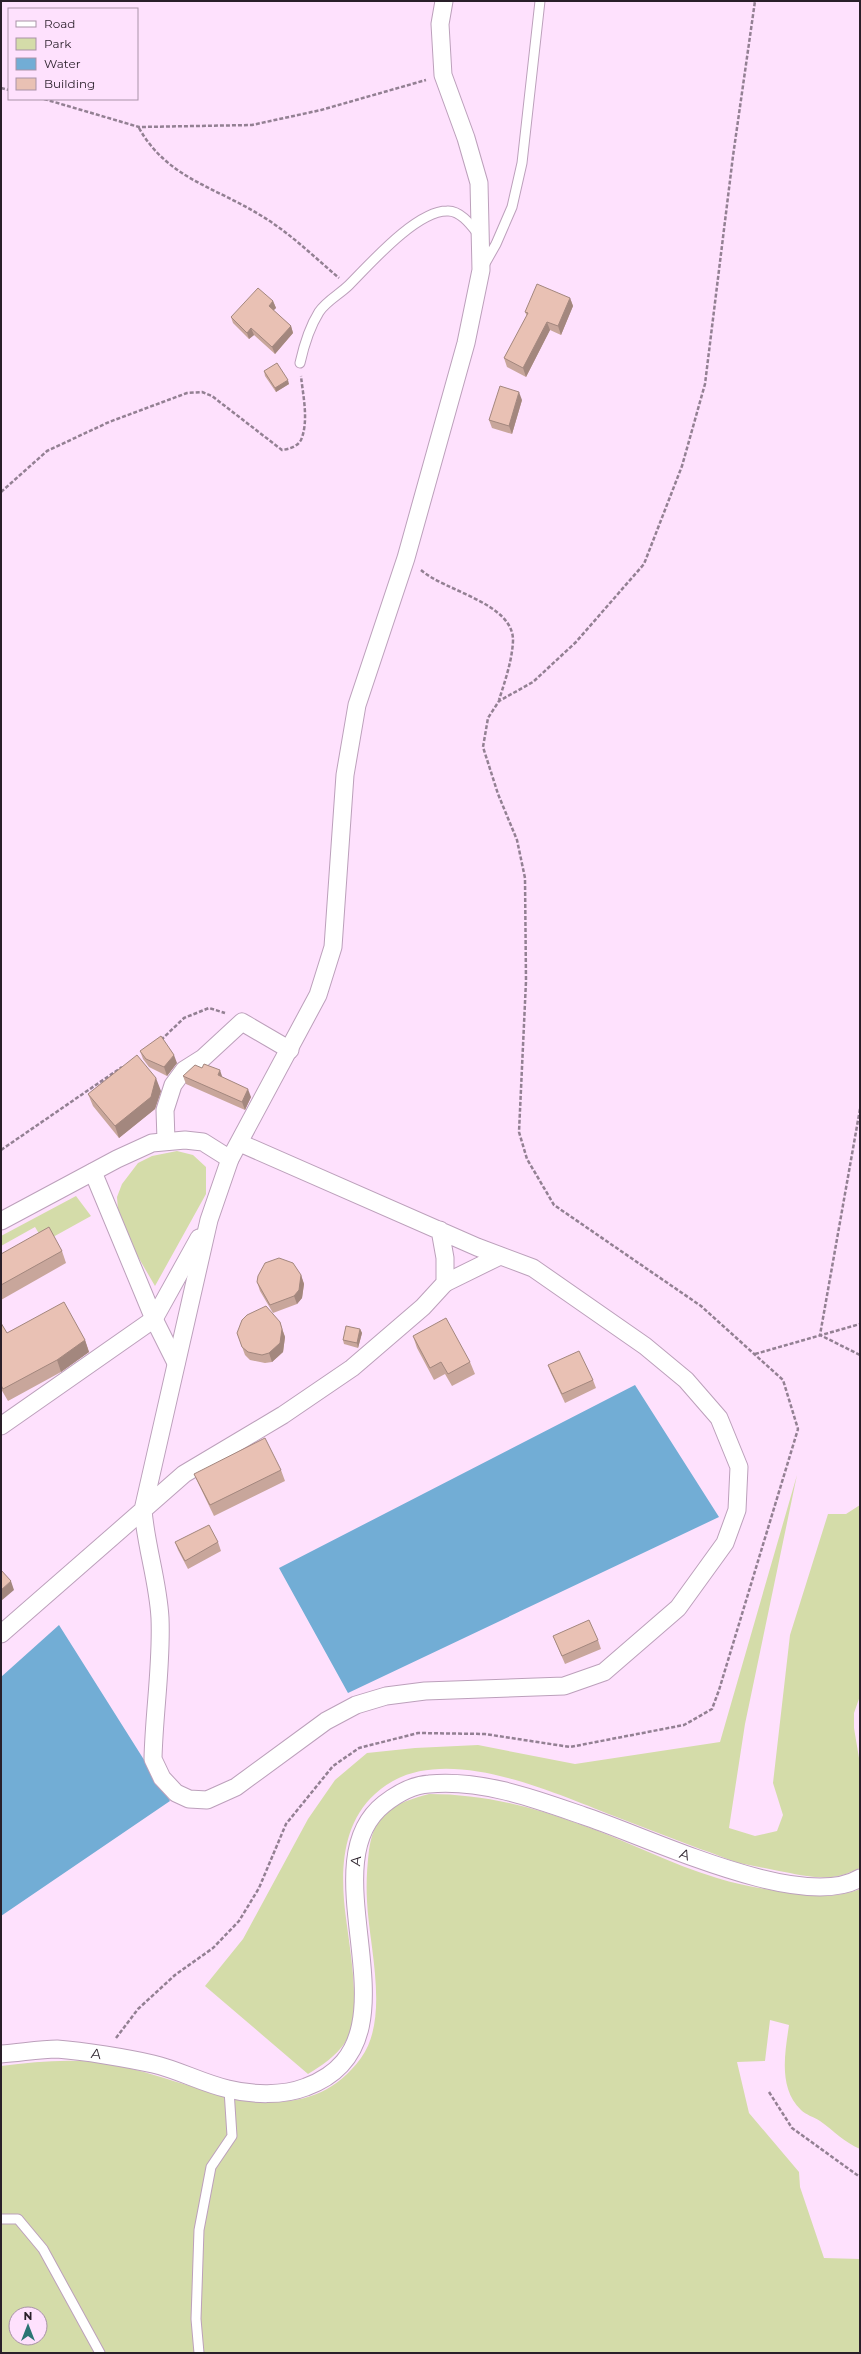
<svg xmlns="http://www.w3.org/2000/svg" width="861" height="2354" font-family="Montserrat,sans-serif">
  <style>
    .green { fill: #d4dca9; fill-rule: evenodd }
    .water { fill: #72add5 }
    .lines { fill: none; stroke-linecap: round; stroke-linejoin: round }
    .lane-casing { stroke: #bca0bb; stroke-width: 11 }
    .street-casing { stroke: #bca0bb; stroke-width: 19 }
    .path { stroke: #938093; stroke-width: 2.5; stroke-dasharray: 4 2; stroke-linecap: butt }
    .lane { stroke: #fff; stroke-width: 9 }
    .street { stroke: #fff; stroke-width: 17 }
    .wall { fill: #c8a69b }
    .shaded-wall { fill: #a3877e }
    .building { fill: #e9c1b4; stroke: #a3877e }
    .labels { text-anchor: middle; stroke-width: 4; stroke-linejoin: round; paint-order: stroke }
    .street-label { font-size: 14px; fill: #291f29; stroke: #fee1fd }
  </style>
  <rect width="100%" height="100%" fill="#fee1fd"/>
  <!-- green -->
  <path class="green" d="M177,1151l16,4 13,12v27l-51,92 -36,-62 -2,-27 5,-13 16,-21 14,-7z
    M76,1196l15,20 -47,26 -9,-15 -34,19v-10z
    M797,1475l-52,249 -16,104 26,8 22,-5 6,-16 -10,-32 17,-148 38,-121h18l14,-9v191l-6,17v15l6,36v104c-9,4 -18,8 -28,9 -17,2 -36,-3 -53,-6 -13,-3 -27,-5 -40,-8 -13,-4 -26,-10 -39,-14 -27,-10 -54,-21 -81,-31 -66,-25 -183,-82 -244,-24 -30,27 -34,68 -31,106 3,37 18,101 5,135 -7,17 -26,30 -41,39l-103,-88 38,-47 65,-120 27,-39 32,-27 48,-5 63,-3 97,19 145,-22z
    M429,1794c52,0 101,12 150,30 47,16 91,40 138,54 22,7 43,10 65,14 26,4 53,7 78,-3v260c-16,-7 -26,-18 -40,-28 -6,-4 -14,-6 -19,-11 -23,-22 -16,-57 -12,-85l-19,-5 -5,41 -28,1 12,51 50,59 1,15 24,71 36,1v94h-859v-287c32,-4 63,-7 95,-4 85,9 198,87 265,-4 29,-40 8,-111 6,-157 -1,-17 0,-34 2,-51 2,-13 6,-28 16,-37 12,-10 29,-15 44,-19zM16,2314h24v24h-24z"/>
  <!-- water -->
  <path class="water" d="M635,1385l84,132 -371,176 -69,-125z
    M59,1625l111,176 -169,115v-239z"/>
  <g class="lines">
    <!-- lane casing -->
    <g class="lane-casing">
      <path id="lane" d="M483,267l13,-23 16,-37 10,-44 18,-162
        M300,363c4,-18 9,-35 19,-51 7,-11 21,-18 30,-27 21,-21 67,-74 98,-74 13,-1 24,14 31,23
        M1,2219h17l25,30 57,104
        M199,2353l-3,-34 3,-89 12,-63 21,-31 -3,-46"/>
    </g>
    <!-- street casing -->
    <g class="street-casing">
      <g id="street">
        <path d="M166,1140l-1,-30 8,-25 11,-15 19,-12 39,-36 48,28"/>
        <path d="M240,1143l237,104 56,21 112,78 41,34 33,38 20,49 -2,43 -12,33 -47,65 -74,64 -40,14 -139,5 -39,5 -30,9 -30,16 -90,66 -29,13 -18,-1 -13,-6 -14,-15 -9,-19c1,-47 9,-94 7,-141 -2,-37 -14,-71 -17,-108l41,-36 99,-59 69,-47 71,-61 22,-24v-25l-5,-28"/>
        <path d="M93,1172l61,147 22,44"/>
        <path d="M1,1221l116,-62 35,-16 33,-3 18,2 27,17"/>
        <path d="M445,1283l55,-27"/>
        <path d="M1,1426l153,-107 45,-81"/>
        <path d="M1,1634l142,-124 66,-290 21,-61 88,-164 15,-48 12,-172 12,-70 49,-147 60,-215 15,-73 -2,-87 -13,-45 -23,-63 -3,-51 4,-23"/>
        <path id="s1" d="M1,2054c18,-1 38,-5 56,-5 27,2 69,9 96,15 26,6 49,19 75,25 24,6 55,7 78,-2 123,-45 -3,-219 78,-283 14,-11 28,-19 45,-20 53,-5 106,15 155,32 62,20 218,97 276,62"/>
      </g>
    </g>
    <!-- path -->
    <path class="path" d="M1,88l8,2
      M44,99l95,28 113,-2 69,-15 105,-30
      M139,128c28,50 76,59 121,87 29,17 53,41 79,63
      M1,492l46,-41 62,-29 78,-29 15,-1 10,4 70,54c7,-1 15,-3 19,-10 8,-19 2,-44 0,-64
      M421,570c23,21 93,33 92,71 -1,20 -8,40 -14,59
      M161,1040l23,-22 25,-10 16,5
      M860,1109l-40,226 40,20
      M1,1150l121,-83
      M755,1354l105,-30
      M116,2038l22,-29 37,-34 38,-27 26,-27 20,-33 27,-64 47,-58 26,-18 59,-15 67,1 85,13 114,-22 28,-16 7,-19 79,-261 -15,-49 -82,-74 -147,-101 -27,-46 -8,-27 7,-151 -1,-103 -8,-38 -19,-46 -15,-47 5,-29 11,-17 34,-19 43,-40 68,-78 38,-98 23,-82 28,-228 22,-155
      M769,2092l23,36 68,49"/>
    <!-- lane -->
    <use href="#lane" class="lane"/>
    <!-- street -->
    <use href="#street" class="street"/>
  </g>
  <!-- wall -->
  <path class="wall" d="M570,298l3,8 -12,29 -11,-5 -24,47 -19,-10 -3,-9 23,-42 -2,-4z
    M273,301l3,7 -3,2 18,16 2,7 -18,21 -21,-19 -5,4 -16,-16 -2,-6z
    M264,371l25,13 -13,8 -11,-16z
    M522,400l-10,34 -20,-6 -3,-8z
    M140,1051l37,12 -10,13 -18,-9 -6,-8z
    M183,1076l68,21 -6,13 -59,-26z
    M161,1091l-6,18 -36,29 -26,-32 -5,-12z
    M62,1251l4,12 -65,37v-46z
    M301,1275l3,9 -2,14 -5,6 -24,9 -13,-22 -3,-9z
    M280,1322l5,15 -2,15 -11,10 -7,1 -15,-3 -5,-5 -8,-22z
    M1,1323l6,10 78,7 4,12 -28,20 -53,29 -7,-12z
    M360,1329l2,4 -4,15 -14,-4 -1,-4z
    M413,1336l57,26 5,12 -23,12 -7,-12 -11,6 -17,-32z
    M548,1365l45,15 3,8 -31,15 -14,-30z
    M281,1470l4,11 -71,35 -15,-31 -5,-11z
    M175,1542h43l3,9 -33,18 -10,-19z
    M553,1636l45,4 3,9 -36,15z"/>
  <!-- shaded-wall -->
  <path class="shaded-wall" d="M570,298l3,8 -12,29 -3,-9z
    M273,301l3,7 -5,5 -2,-7z
    M547,322l3,8 -24,47 -3,-9z
    M291,326l2,7 -18,21 -3,-7z
    M251,328l3,7 -5,4 -2,-6z
    M288,380l1,4 -13,8 -1,-4z
    M519,392l3,8 -10,34 -3,-8z
    M174,1055l3,8 -10,13 -3,-9z
    M220,1070l3,9 -5,-4z
    M156,1078l5,13 -6,18 -36,29 -4,-12z
    M248,1089l3,8 -6,13 -3,-8z
    M301,1275l3,9 -2,14 -5,6 -3,-8z
    M282,1329l3,8 -2,15 -11,10 -3,-9z
    M360,1329l2,4 -4,15 -1,-5z
    M85,1340l4,12 -28,20 -4,-12z
    M11,1581l3,9 -13,11v-11z"/>
  <!-- building -->
  <path class="building" d="M537,284l33,14 -12,28 -11,-4 -24,46 -19,-10 24,-45 -3,-1z
    M258,288l15,13 -4,5 22,20 -19,21 -21,-19 -4,5 -16,-16z
    M277,363l11,17 -13,8 -11,-17z
    M500,386l19,6 -10,34 -20,-6z
    M161,1036l13,19 -10,12 -18,-8 -6,-8z
    M137,1055l19,23 -5,19 -36,29 -27,-32z
    M204,1064l16,6 -2,5 30,14 -6,13 -59,-26 12,-11 7,3z
    M49,1227l13,24 -61,34v-31z
    M279,1258l14,5 8,12 -2,15 -5,6 -24,9 -13,-23 1,-6 7,-13z
    M64,1302l21,38 -28,20 -54,29 -2,-4v-62l6,10z
    M266,1306l14,16 2,7 -2,14 -11,10 -7,2 -14,-3 -6,-5 -5,-14 5,-13 5,-5z
    M446,1318l24,44 -22,12 -7,-12 -11,6 -17,-32z
    M346,1326l14,3 -3,14 -14,-3z
    M579,1351l14,29 -31,14 -14,-29z
    M265,1438l16,32 -71,35 -16,-31z
    M209,1525l9,17 -33,19 -10,-19z
    M1,1570l10,11 -10,9z
    M589,1620l9,20 -36,16 -9,-20z"/>
  <g class="labels">
    <!-- street labels -->
    <g class="street-label">
      <text dy="5" stroke="none"><textPath href="#s1" startOffset="946">A</textPath></text>
      <text dy="5" stroke="none"><textPath href="#s1" startOffset="563">A</textPath></text>
      <text dy="5" stroke="none"><textPath href="#s1" startOffset="96">A</textPath></text>
    </g>
  </g>
  <!-- border -->
  <rect width="861" height="2354" fill="none" stroke="#291f29" stroke-width="4"/>
  <!-- legend -->
  <rect x="8" y="8" width="130" height="92" fill="#fee1fd" stroke="#a993a8"/>
  <rect x="16" y="21" width="20" height="6" fill="#ffffff" stroke="#a993a8"/>
  <text x="44" y="28" font-size="12" fill="#291f29">Road</text>
  <rect x="16" y="38" width="20" height="12" fill="#d4dca9" stroke="#a993a8"/>
  <text x="44" y="48" font-size="12" fill="#291f29">Park</text>
  <rect x="16" y="58" width="20" height="12" fill="#72add5" stroke="#a993a8"/>
  <text x="44" y="68" font-size="12" fill="#291f29">Water</text>
  <rect x="16" y="78" width="20" height="12" fill="#e9c1b4" stroke="#a993a8"/>
  <text x="44" y="88" font-size="12" fill="#291f29">Building</text>
  <!-- north arrow -->
  <g transform="translate(28 2326)"><circle r="19" fill="#fee1fd" stroke="#a993a8"/>
  <path d="M0-3L7 15L0 10L-7 15Z" fill="#2b7574"/>
  <text y="-6" font-size="11" font-weight="bold" text-anchor="middle" fill="#291f29">N</text>
  </g>
</svg>
